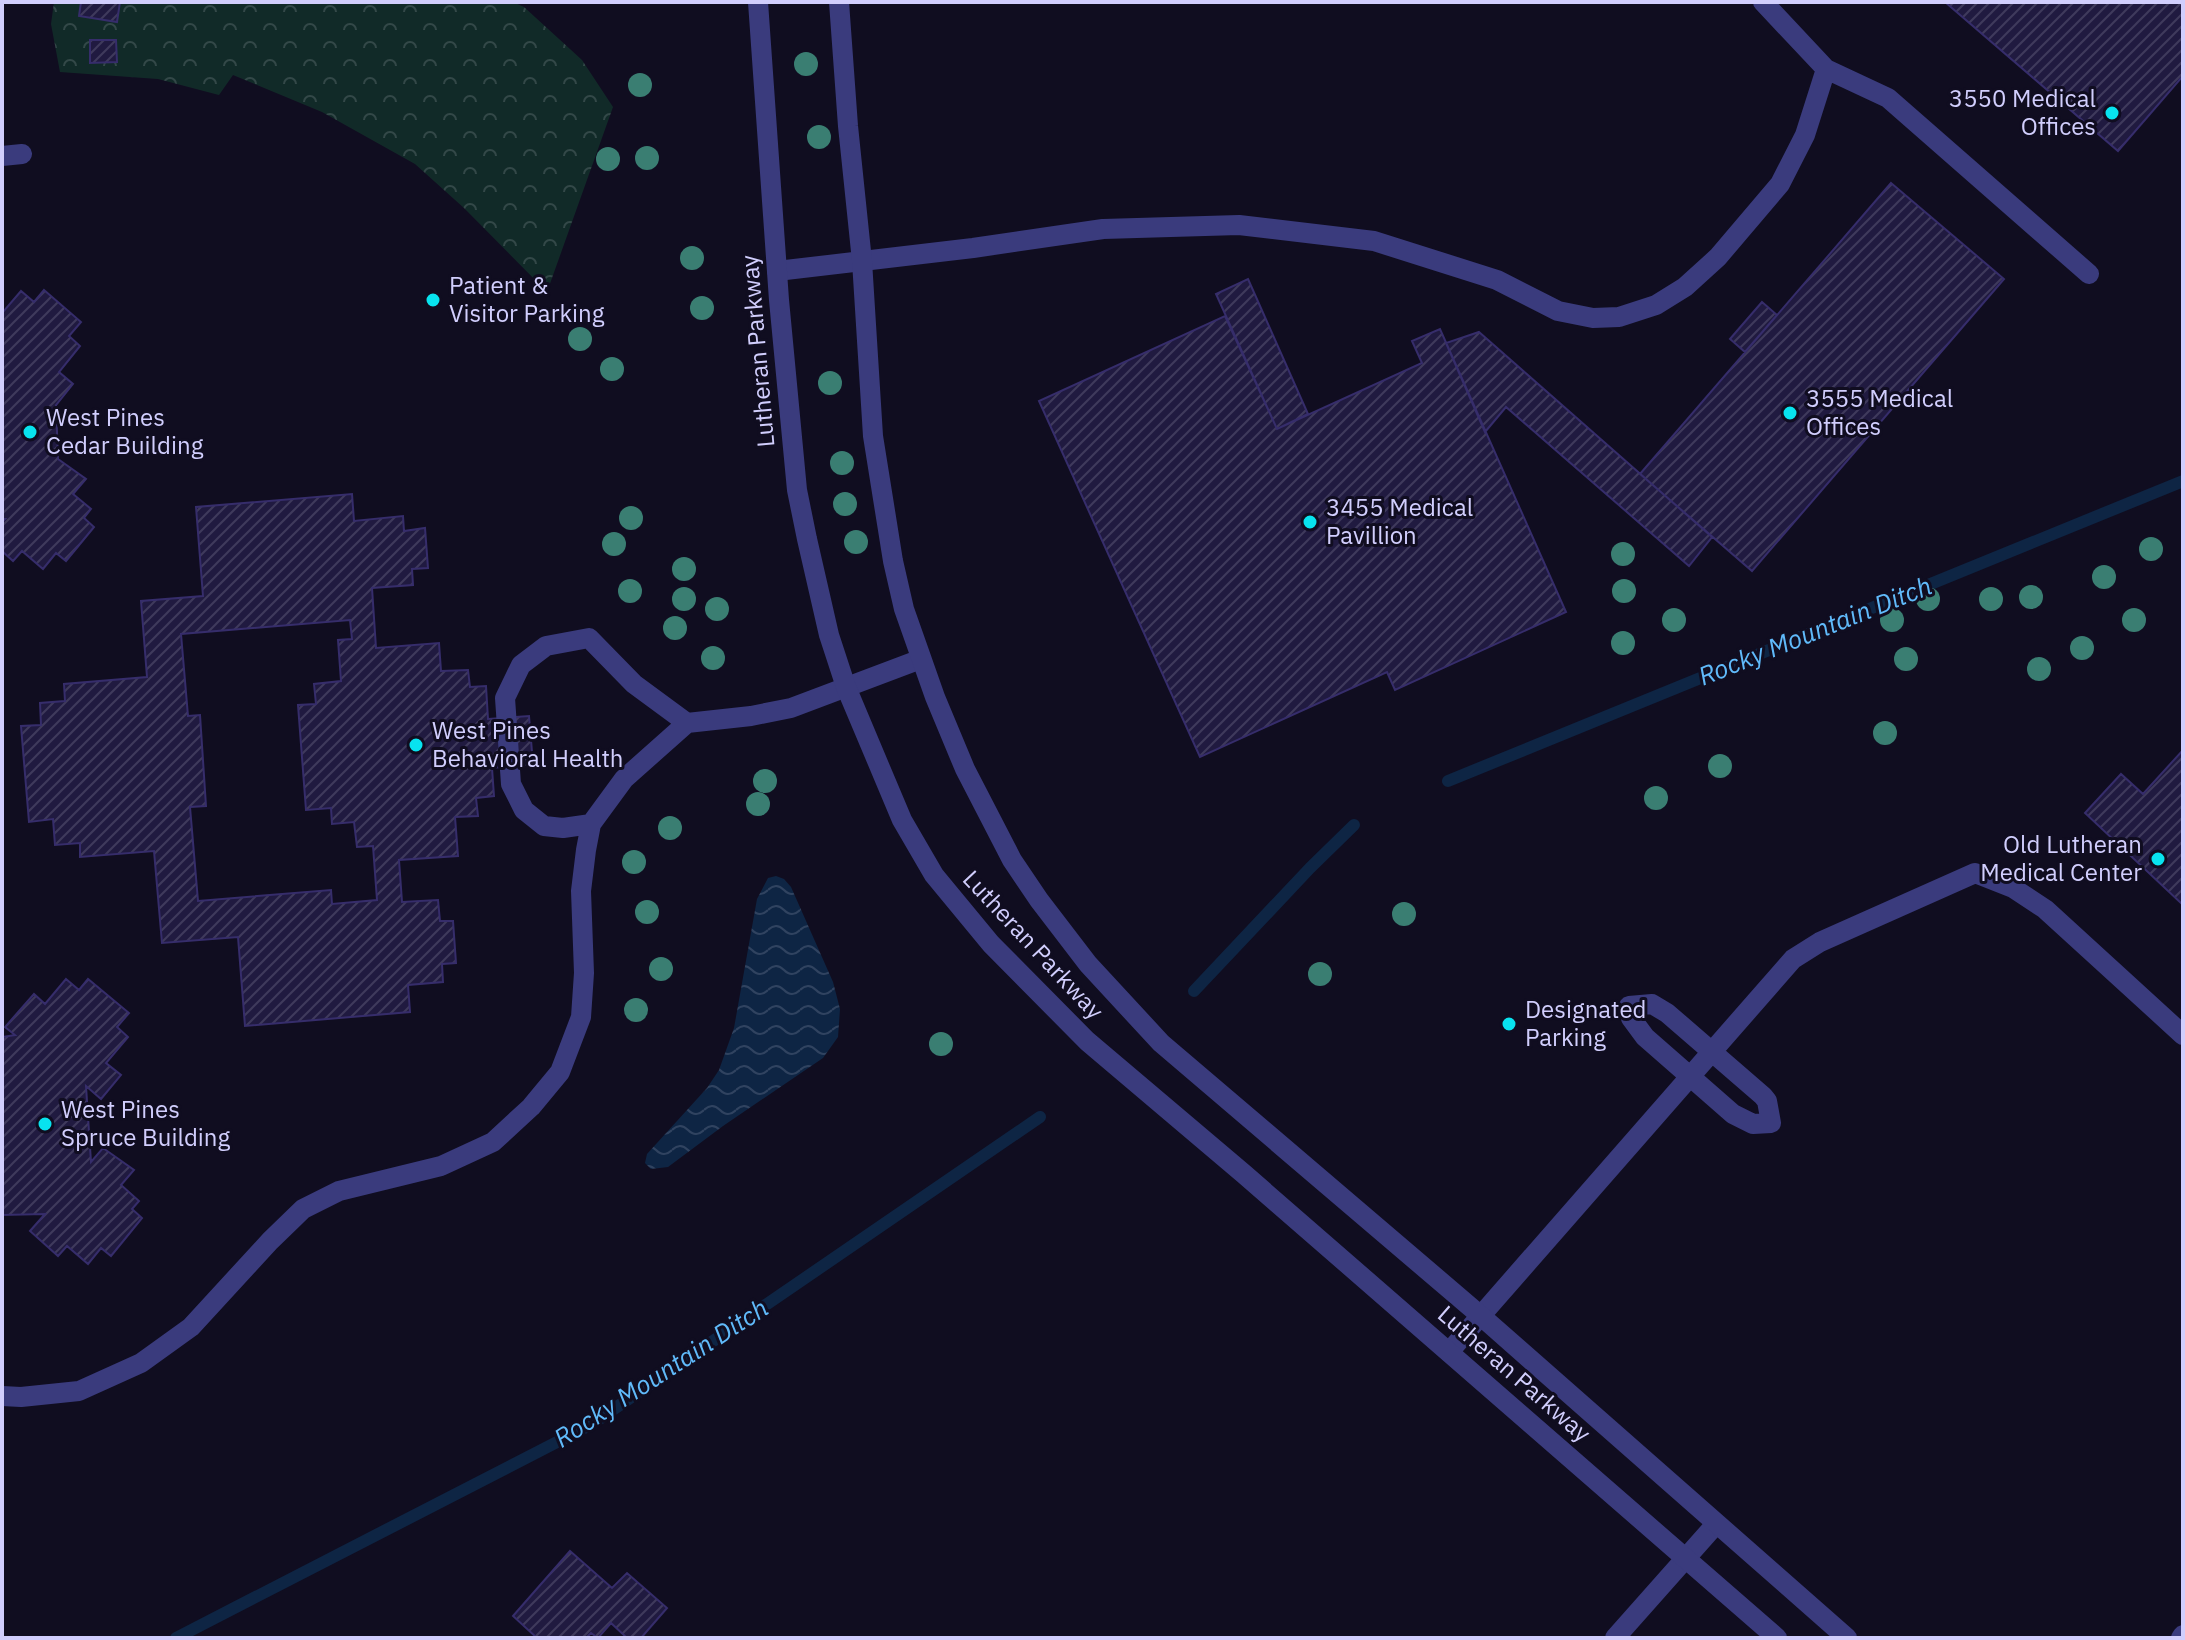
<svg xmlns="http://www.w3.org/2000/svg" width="2185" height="1640" font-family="'IBM Plex Sans',sans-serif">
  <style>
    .park { fill: url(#park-crowns) }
    .water { fill: url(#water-waves) }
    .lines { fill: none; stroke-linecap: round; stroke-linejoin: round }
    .stream { stroke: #0e2544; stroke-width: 12 }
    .building { fill: url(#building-hatch); stroke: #362d6b; stroke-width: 2; fill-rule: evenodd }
    .lane { stroke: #3a3b7d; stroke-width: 20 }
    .street { stroke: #3a3b7d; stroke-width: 20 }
    .tree { fill: #3a7e72 }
    .poi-dot { fill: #08e3ef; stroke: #100d20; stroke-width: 3 }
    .labels { text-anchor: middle; stroke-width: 6; stroke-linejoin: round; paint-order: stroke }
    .poi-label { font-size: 24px; fill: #d1cefd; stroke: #100d20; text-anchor: start }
    .street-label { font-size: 24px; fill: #d1cefd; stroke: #100d20 }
    .water-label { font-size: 26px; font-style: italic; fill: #60bafa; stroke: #100d20 }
  </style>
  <defs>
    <pattern id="park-crowns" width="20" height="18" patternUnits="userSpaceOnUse" patternTransform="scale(2)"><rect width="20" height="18" fill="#112a28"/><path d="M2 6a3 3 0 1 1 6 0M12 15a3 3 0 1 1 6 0" fill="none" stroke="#334848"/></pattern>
    <pattern id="water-waves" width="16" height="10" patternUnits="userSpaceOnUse" patternTransform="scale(2)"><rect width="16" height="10" fill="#0e2544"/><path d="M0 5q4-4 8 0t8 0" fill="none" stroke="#304360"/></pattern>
    <pattern id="building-hatch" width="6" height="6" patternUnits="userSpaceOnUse" patternTransform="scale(2)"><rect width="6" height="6" fill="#201a40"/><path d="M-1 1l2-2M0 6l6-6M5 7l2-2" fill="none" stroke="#3f3a5c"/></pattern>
  </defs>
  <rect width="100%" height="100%" fill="#100d20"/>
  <!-- park -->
  <path class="park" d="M54,2h459l11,5 58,53 31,47 -66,185 -83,-84 -49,-44 -93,-52 -89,-37 -14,20 -61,-16 -98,-7 -9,-48z"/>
  <!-- water -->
  <path class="water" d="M776,876l8,3 7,8 42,95 7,27 -2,28 -15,21 -100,68 -55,41 -17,2 -6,-6 2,-9 60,-66 12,-18 15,-42 23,-129 11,-21z"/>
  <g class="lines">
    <!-- stream -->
    <path class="stream" d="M1448,781l735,-300
      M1194,991l116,-123 44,-43
      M176,1638l416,-214 448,-307"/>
  </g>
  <!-- building -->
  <path class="building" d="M81,2h39l-3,20 -38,-6z
    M1945,2h238v74l-65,75z
    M90,40h26l1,22 -27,1z
    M1891,183l113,96 -252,292 -112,-97z
    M1248,279l60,135 -31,15 -61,-135z
    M44,290l37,32 -12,14 11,10 -21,26 14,12 -17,21 2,54 28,20 -13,15 18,15 -7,9 10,9 -28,34 -10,-8 -13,16 -21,-18 -9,10 -11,-10v-29l3,-3h-3v-206l19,-22 13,11z
    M1762,302l15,13 -32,37 -15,-13z
    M1225,316l52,113 145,-66 -10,-22 28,-12 126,283 -171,78 -8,-18 -187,85 -161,-356z
    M1479,332l233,205 -23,29 -183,-159 -21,25 -39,-89z
    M352,494l2,27 49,-5 1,15 21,-3 3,40 -16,1 1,16 -41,3 4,60 63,-5 2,28 27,-1 2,17 16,-1 2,33 41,-3 4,48 -41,4 2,28 -18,2 2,18 -23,1 3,39 -59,4 3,42 36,-2 2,21h13l3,42 -14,1 1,18 -35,3 2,27 -165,14 -7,-89 -76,6 -8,-92 -74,6v-14l-25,2 -2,-26 -24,3 -8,-96 20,-1 -1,-22 25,-2 -1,-17 83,-7 -6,-76 62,-5 -7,-89zM350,620l2,19 -14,1 3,41 -27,3 2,20 -18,1 8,105 25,-2 1,16 22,-2 3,25 16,-1 4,54 -45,4 -1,-14 -133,11 -8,-94 16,-1 -6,-91 -12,1 -7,-82z
    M2183,750v155l-98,-92 36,-39 22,20z
    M66,979l13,11 9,-11 41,34 -12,14 11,10 -22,26 15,12 -20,24 -15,-13 5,76 12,-14 31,22 -13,15 18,16 -7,8 10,9 -31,38 -10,-8 -13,16 -21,-18 -9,10 -28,-25 15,-17 -43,1v-178l13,-2 -10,-8 29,-33 11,10z
    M570,1551l42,37 15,-15 40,35 -26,30h-14l-16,-15 -13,15 -7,-5 -5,5h-49l-24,-22z"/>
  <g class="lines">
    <!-- lane -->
    <path class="lane" d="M1763,2l63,67 62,29 201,176
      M2,156l20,-2
      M777,271l196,-23 130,-19 136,-4 135,16 123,39 61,31 35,7 26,-1 37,-12 29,-18 33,-30 62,-73 25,-49 21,-66
      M591,824l-28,4 -19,-2 -20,-16 -13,-26 -6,-86 16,-33 25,-19 43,-8 45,46 53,39
      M1652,1004l15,9 96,83 4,5 4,22 -18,1 -20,-10 -88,-77 -14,-19 -2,-12z
      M1449,1352l344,-393 27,-17 155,-69 38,15 32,21 138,126
      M2,1396l19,1 58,-6 62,-28 50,-36 79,-86 33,-32 36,-18 102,-25 52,-24 38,-35 29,-35 21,-55 3,-44 -3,-82 5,-41 5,-26 33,-45 63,-56 64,-7 40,-8 130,-49
      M1615,1638l101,-114
      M2181,1638l2,-3"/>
    <!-- street -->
    <path class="street" d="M758,2l21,298 18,190 10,49 22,96 17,52 56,133 32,55 57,69 96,97 157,133 533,464
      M839,2l9,124 14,135 11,175 20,125 11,48 31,88 30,72 47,91 27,40 49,64 73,79 320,273 366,322"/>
  </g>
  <!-- trees -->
  <g class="tree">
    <circle cx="806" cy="64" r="12"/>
    <circle cx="640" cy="85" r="12"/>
    <circle cx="819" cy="137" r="12"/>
    <circle cx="647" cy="158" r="12"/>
    <circle cx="608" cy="159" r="12"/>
    <circle cx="692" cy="258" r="12"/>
    <circle cx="702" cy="308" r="12"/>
    <circle cx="580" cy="339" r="12"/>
    <circle cx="612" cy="369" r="12"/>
    <circle cx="830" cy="383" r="12"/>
    <circle cx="842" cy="463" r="12"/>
    <circle cx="845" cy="504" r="12"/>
    <circle cx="631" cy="518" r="12"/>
    <circle cx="856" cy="542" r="12"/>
    <circle cx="614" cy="544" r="12"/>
    <circle cx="2151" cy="549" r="12"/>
    <circle cx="1623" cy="554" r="12"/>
    <circle cx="684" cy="569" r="12"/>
    <circle cx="2104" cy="577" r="12"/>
    <circle cx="630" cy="591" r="12"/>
    <circle cx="1624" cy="591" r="12"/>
    <circle cx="2031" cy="597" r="12"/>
    <circle cx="684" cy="599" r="12"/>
    <circle cx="1928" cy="599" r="12"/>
    <circle cx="1991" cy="599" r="12"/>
    <circle cx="717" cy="609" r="12"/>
    <circle cx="1674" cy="620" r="12"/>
    <circle cx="1892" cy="620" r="12"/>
    <circle cx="2134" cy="620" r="12"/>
    <circle cx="675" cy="628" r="12"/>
    <circle cx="1623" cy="643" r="12"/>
    <circle cx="2082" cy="648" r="12"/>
    <circle cx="713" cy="658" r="12"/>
    <circle cx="1906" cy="659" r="12"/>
    <circle cx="2039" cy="669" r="12"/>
    <circle cx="1885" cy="733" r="12"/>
    <circle cx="1720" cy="766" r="12"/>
    <circle cx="765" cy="781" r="12"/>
    <circle cx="1656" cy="798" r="12"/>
    <circle cx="758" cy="804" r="12"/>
    <circle cx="670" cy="828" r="12"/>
    <circle cx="634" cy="862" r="12"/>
    <circle cx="647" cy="912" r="12"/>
    <circle cx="1404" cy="914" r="12"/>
    <circle cx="661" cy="969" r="12"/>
    <circle cx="1320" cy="974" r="12"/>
    <circle cx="636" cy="1010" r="12"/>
    <circle cx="941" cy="1044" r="12"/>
  </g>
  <!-- markers -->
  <g class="poi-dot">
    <circle cx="2112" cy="113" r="8"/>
    <circle cx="433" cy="300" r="8"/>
    <circle cx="1790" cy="413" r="8"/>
    <circle cx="30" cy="432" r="8"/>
    <circle cx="1310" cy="522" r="8"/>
    <circle cx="416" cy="745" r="8"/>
    <circle cx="2158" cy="859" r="8"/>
    <circle cx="1509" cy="1024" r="8"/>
    <circle cx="45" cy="1124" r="8"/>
  </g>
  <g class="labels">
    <!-- poi labels -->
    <g class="poi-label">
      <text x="2096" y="107" text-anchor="end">3550 Medical<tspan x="2096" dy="28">Offices</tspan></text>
      <text x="449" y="294">Patient &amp;<tspan x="449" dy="28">Visitor Parking</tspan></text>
      <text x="1806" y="407">3555 Medical<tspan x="1806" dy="28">Offices</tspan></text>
      <text x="46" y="426">West Pines<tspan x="46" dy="28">Cedar Building</tspan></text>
      <text x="1326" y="516">3455 Medical<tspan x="1326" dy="28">Pavillion</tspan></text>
      <text x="432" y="739">West Pines<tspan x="432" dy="28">Behavioral Health</tspan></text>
      <text x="2142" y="853" text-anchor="end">Old Lutheran<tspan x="2142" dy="28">Medical Center</tspan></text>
      <text x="1525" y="1018">Designated<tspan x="1525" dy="28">Parking</tspan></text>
      <text x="61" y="1118">West Pines<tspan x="61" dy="28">Spruce Building</tspan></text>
    </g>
    <!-- street labels -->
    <g class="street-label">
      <text transform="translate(758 351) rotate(-95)" y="8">Lutheran Parkway</text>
      <text transform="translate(1033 945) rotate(47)" y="8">Lutheran Parkway</text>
      <text transform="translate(1514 1374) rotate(41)" y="8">Lutheran Parkway</text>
    </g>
    <!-- water labels -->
    <g class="water-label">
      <text transform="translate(1815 631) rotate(-22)" y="9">Rocky Mountain Ditch</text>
      <text transform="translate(661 1373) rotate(-33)" y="9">Rocky Mountain Ditch</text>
    </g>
  </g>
  <!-- border -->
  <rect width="2185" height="1640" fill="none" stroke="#d1cefd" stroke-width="8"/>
</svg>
